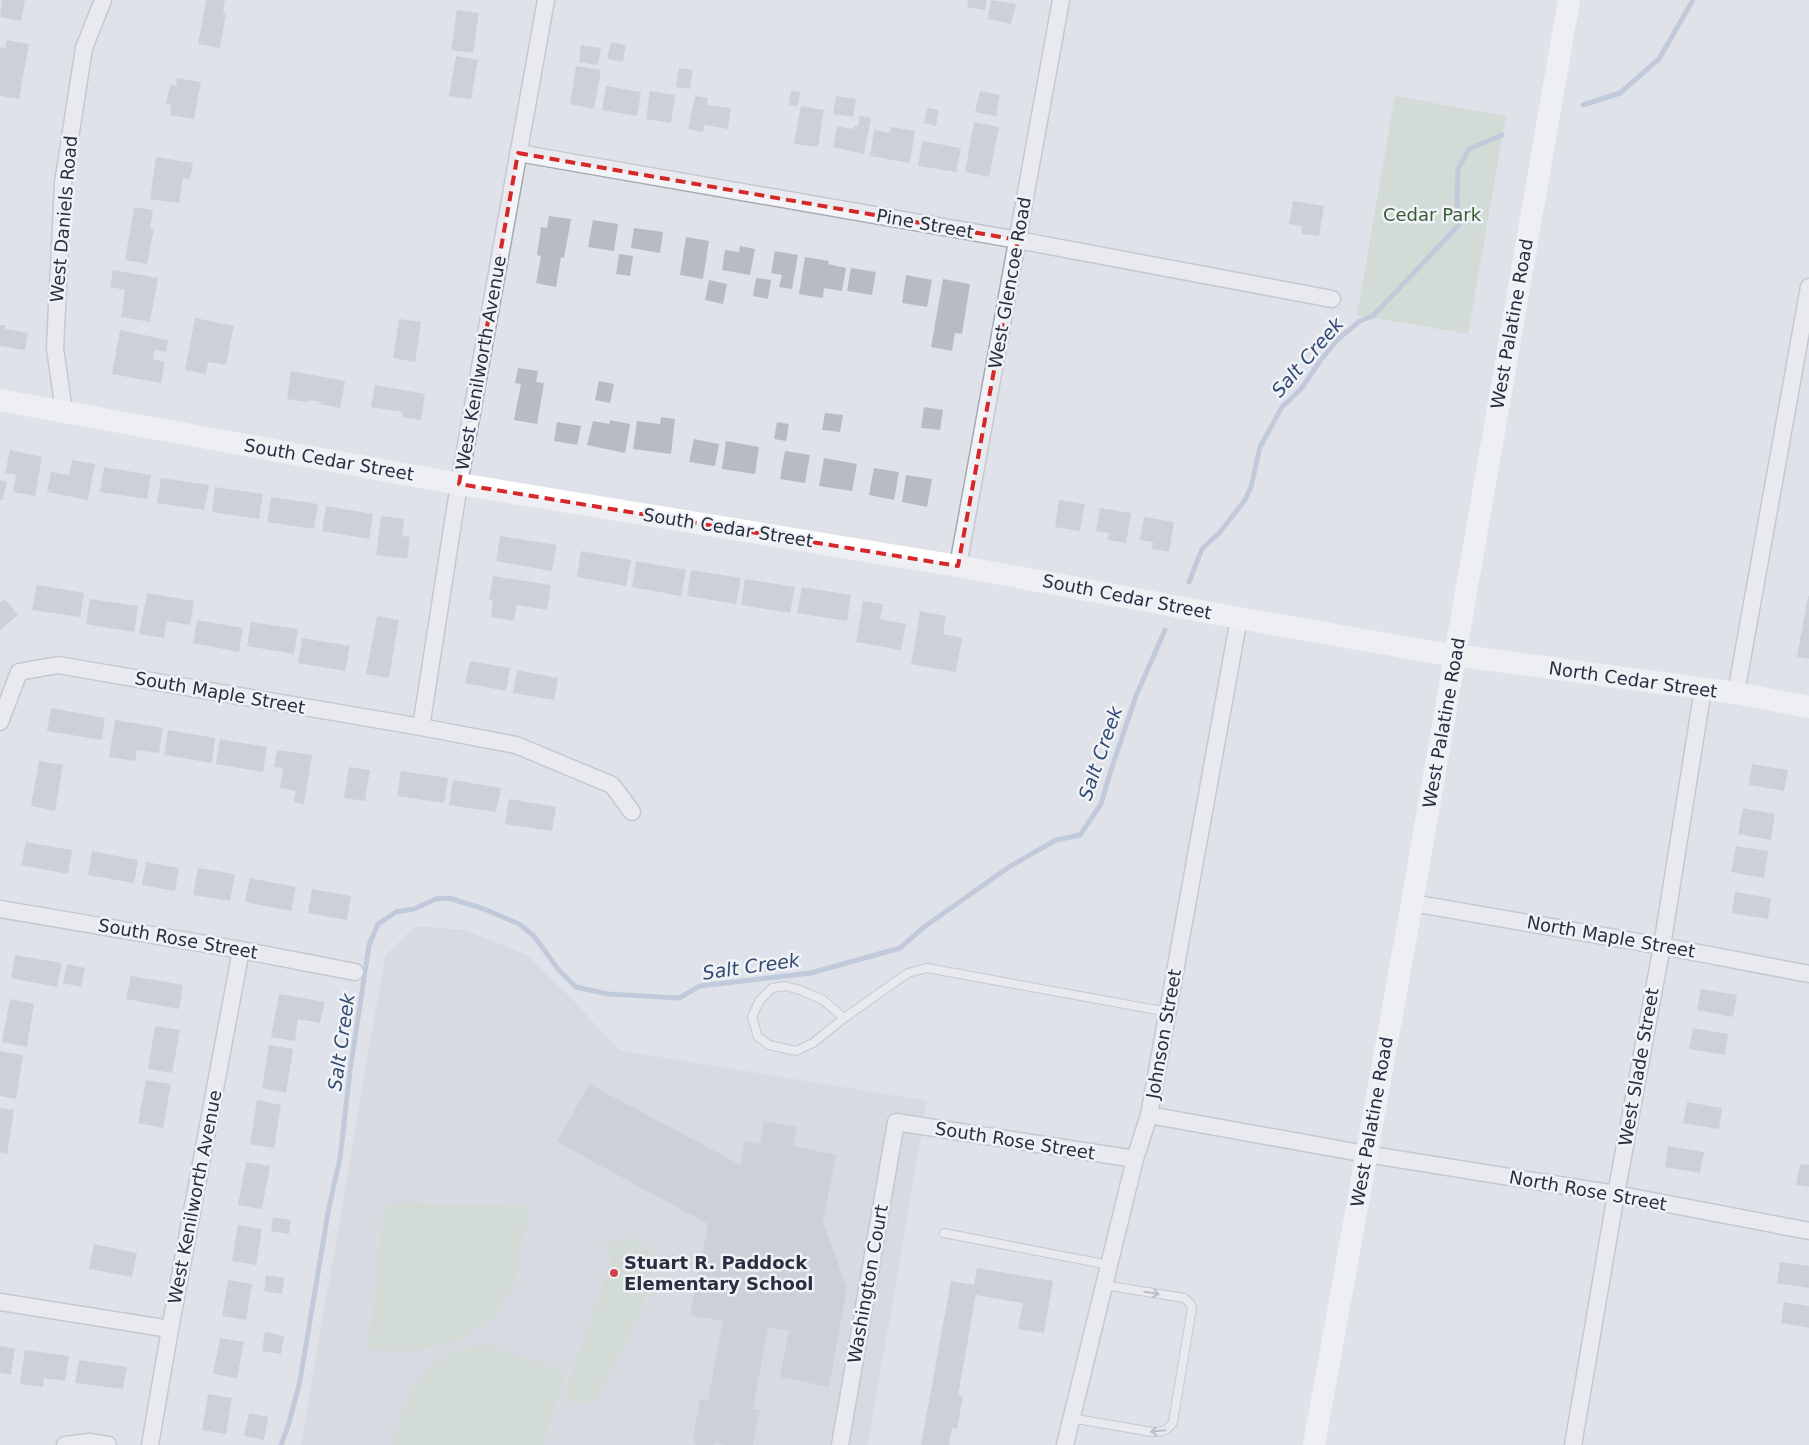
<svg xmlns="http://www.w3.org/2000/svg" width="1809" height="1445" font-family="'DejaVu Sans',sans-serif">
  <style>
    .built { fill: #ced1da }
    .green { fill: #c4d2c1 }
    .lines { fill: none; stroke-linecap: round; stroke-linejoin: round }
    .stream { stroke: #9baec8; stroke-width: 5 }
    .building { fill: #b7bbc5 }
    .lane-casing { stroke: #a5a9b3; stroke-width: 10 }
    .street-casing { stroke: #a5a9b3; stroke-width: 19 }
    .lane { stroke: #f2f4f7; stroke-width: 8 }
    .street { stroke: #f2f4f7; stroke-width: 16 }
    .secondary { stroke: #fff; stroke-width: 22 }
    .oneway { stroke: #8e929c }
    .marked { fill: none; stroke: #d62828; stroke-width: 4; stroke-dasharray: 10 6; stroke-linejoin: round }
    .poi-dot { fill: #cc4651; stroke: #eff2f6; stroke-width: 2 }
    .labels { text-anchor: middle; stroke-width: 5; stroke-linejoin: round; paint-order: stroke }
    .park-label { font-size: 18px; fill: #3a5b36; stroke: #eff2f6 }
    .street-label { font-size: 18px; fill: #292f40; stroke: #eff2f6 }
    .poi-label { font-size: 18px; font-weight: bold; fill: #292f40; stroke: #eff2f6; text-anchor: start }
    .water-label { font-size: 19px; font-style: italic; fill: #334b73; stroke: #eff2f6 }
  </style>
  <rect width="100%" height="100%" fill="#e0e2e9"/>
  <!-- built -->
  <path class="built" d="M415,926l50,4 62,25 46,45 46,50 308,51 -59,344h-567l84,-489z"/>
  <!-- green -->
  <path class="green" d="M1395,96l111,20 -38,218 -111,-19z
    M394,1203l136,2 -15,76 -19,35 -38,26 -46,9 -44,-1 15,-138z
    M629,1237l27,17 -17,65 -45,82 -24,2 -5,-11 47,-132 -7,-16z
    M481,1343l86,29 -25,73h-150l18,-55 30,-32z"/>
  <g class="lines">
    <!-- stream -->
    <path class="stream" d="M1583,105l37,-12 39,-34 34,-59
      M1189,582l13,-33 18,-17 25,-32 6,-13 9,-40 22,-40 19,-18 19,-28 18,-22 22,-18 13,-5 86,-91 -2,-29 1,-27 11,-20 33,-14
      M281,1445l8,-22 11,-42 29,-174 11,-49 10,-87 19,-126 9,-21 18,-12 18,-3 22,-10 13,-1 35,11 35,15 15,12 24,33 18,18 32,7 71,4 21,-12 111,-13 89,-25 24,-21 85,-60 47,-27 24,-5 21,-31 10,-34 25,-74 29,-66"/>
  </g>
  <!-- building -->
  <path class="building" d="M2,0h23l-4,21 -21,-4z
    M206,0h19l-2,12 3,1 -6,35 -22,-4z
    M968,0h19l-2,10 -18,-3z
    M991,0l25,4 -5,20 -23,-5z
    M457,10l22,3 -6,40 -22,-3z
    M7,40l22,4 -10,55 -19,-3v-49l5,1z
    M611,42l15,3 -3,17 -16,-3z
    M581,45l20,3 -3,17 -19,-3z
    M456,56l22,4 -7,39 -22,-3z
    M576,66l25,4 -7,39 -24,-5z
    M679,68l14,2 -3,19 -14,-2z
    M177,78l24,4 -7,37 -24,-4 1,-10 -5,-1 4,-19 6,1z
    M606,86l35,6 -4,24 -35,-6z
    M650,91l25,4 -4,28 -25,-4z
    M791,91l9,1 -2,14 -9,-1z
    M980,91l20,4 -4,21 -21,-4z
    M695,96l13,2 -1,7 24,3 -3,21 -24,-4 -1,7 -15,-3z
    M836,96l20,3 -3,18 -20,-3z
    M801,106l23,4 -6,37 -24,-3z
    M927,108l12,2 -3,16 -12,-3z
    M860,116l11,2 -7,36 -31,-7 4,-21 16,3 1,-4 4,1z
    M974,122l25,5 -10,50 -24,-5z
    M891,127l24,4 -5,32 -40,-7 4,-26 16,3z
    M922,141l39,7 -5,24 -38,-6z
    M156,157l37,6 -3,17 -7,-2 -4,25 -29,-4z
    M1293,201l31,5 -5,30 -18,-2 1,-8 -13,-2z
    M134,207l19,3 -3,18 4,1 -7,35 -22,-4z
    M549,216l22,3 -7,39 -3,-1 -5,30 -20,-4 5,-27 -4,-1 4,-28 6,1z
    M593,220l25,4 -4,27 -26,-4z
    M634,228l29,4 -3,21 -29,-5z
    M686,237l23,4 -6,38 -23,-4z
    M740,246l15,3 -5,26 -28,-5 3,-20 14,2z
    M775,251l23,4 -6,34 -13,-2 3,-12 -11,-2z
    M619,254l14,2 -3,20 -14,-2z
    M805,257l24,4 -1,3 18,4 -4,23 -18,-3 -1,10 -24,-4z
    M851,268l25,4 -4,23 -25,-4z
    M113,270l45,8 -8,44 -29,-5 4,-27 -15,-3z
    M906,275l26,5 -5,27 -25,-4z
    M756,278l15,2 -3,19 -15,-3z
    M943,279l27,5 -8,50 -7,-1 -3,18 -21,-4z
    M709,280l18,4 -4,20 -18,-4z
    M195,318l39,8 -8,39 -18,-3 -2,12 -21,-4z
    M399,319l22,3 -6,40 -22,-4z
    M0,325h5v4l23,4 -3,17 -25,-4z
    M120,330l48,10 -2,12 -11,-2 -2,9 12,3 -4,21 -49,-9z
    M518,368l20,3 -2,11 8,1 -7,41 -23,-4 7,-36 -6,-1z
    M291,371l54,10 -5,27 -21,-4 1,-2 -13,-2v2l-20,-3z
    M599,381l15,3 -4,19 -15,-3z
    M375,385l50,9 -4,26 -19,-3 1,-5 -32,-5z
    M924,407l19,3 -3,20 -19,-2z
    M825,413l18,2 -3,17 -18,-2z
    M661,417l14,2 -4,35 -38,-5 4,-28 23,3z
    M610,420l20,4 -5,29 -38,-8 6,-24 16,3z
    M557,422l24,4 -4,19 -23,-4z
    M777,422l12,2 -3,17 -12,-2z
    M694,439l25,5 -4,22 -26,-4z
    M726,441l33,6 -4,27 -33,-5z
    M10,450l32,7 -7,39 -22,-4 3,-17 -11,-2z
    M785,451l25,4 -5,28 -25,-4z
    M824,458l33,6 -5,27 -33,-5z
    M72,460l23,4 -7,36 -41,-8 4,-20 18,3z
    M104,467l47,8 -4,24 -47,-7z
    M874,468l25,4 -5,28 -25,-5z
    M906,475l26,4 -5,28 -25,-5z
    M161,478l48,7 -5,25 -47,-7z
    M0,480l7,2 -4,18h-3z
    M215,487l48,7 -4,25 -47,-7z
    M271,497l47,7 -4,25 -47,-7z
    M1059,500l26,4 -5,27 -25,-4z
    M326,506l47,8 -4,25 -47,-8z
    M1100,508l31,5 -5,30 -18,-3 1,-7 -13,-2z
    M381,516l23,3 -2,17 8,1 -3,22 -31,-4z
    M1144,517l30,5 -5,30 -17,-3 1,-7 -13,-2z
    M500,536l57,9 -5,26 -56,-10z
    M581,551l50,9 -5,26 -49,-9z
    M636,561l50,9 -5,26 -49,-9z
    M691,570l50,8 -5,26 -49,-8z
    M493,576l58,9 -4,25 -30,-5 -3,16 -23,-4 2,-16 -4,-1z
    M745,579l50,8 -5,26 -49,-8z
    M37,585l47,8 -4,24 -48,-7z
    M802,587l49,8 -4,26 -50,-8z
    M147,593l47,8 -4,24 -23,-4 -3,17 -25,-4z
    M1808,596h1v63l-12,-2z
    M5,599l13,16 -18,15v-27z
    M90,599l48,7 -4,26 -48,-8z
    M863,601l20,3 -3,15 26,5 -5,26 -45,-8z
    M920,611l26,5 -3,18 19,4 -6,34 -45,-8z
    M377,616l22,4 -10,58 -23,-4z
    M197,620l46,8 -4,24 -46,-9z
    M251,622l47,7 -4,25 -47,-8z
    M302,638l48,8 -5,25 -47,-8z
    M470,661l40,7 -4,23 -41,-8z
    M517,670l41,8 -4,22 -41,-7z
    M51,708l54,10 -3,22 -55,-9z
    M115,720l48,8 -4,25 -22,-3 -2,11 -26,-4z
    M168,730l47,8 -3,25 -48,-8z
    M220,739l47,8 -4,25 -47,-8z
    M277,750l35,5 -8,49 -10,-2 2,-11 -16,-3 3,-20 -9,-1z
    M39,761l24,4 -8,46 -24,-5z
    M1752,764l36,6 -4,21 -35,-6z
    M349,767l21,3 -5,31 -21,-3z
    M401,771l47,7 -4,25 -47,-7z
    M453,780l48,8 -5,24 -47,-7z
    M509,799l47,8 -4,24 -47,-7z
    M1743,808l32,6 -4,26 -33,-6z
    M26,842l46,8 -4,24 -47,-9z
    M1736,846l32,5 -4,27 -33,-6z
    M92,851l46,9 -4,23 -46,-8z
    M146,862l33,6 -4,23 -33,-6z
    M198,868l37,6 -5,27 -37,-6z
    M250,878l46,9 -5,24 -46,-9z
    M312,889l39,7 -4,24 -39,-7z
    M1735,892l36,6 -3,21 -36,-6z
    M15,955l47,8 -5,24 -46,-9z
    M67,964l18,4 -4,19 -18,-4z
    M131,976l52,9 -4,24 -53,-10z
    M1701,989l36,6 -4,22 -36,-7z
    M279,994l46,8 -5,21 -22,-4 -3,22 -24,-4z
    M10,999l24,5 -7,43 -25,-5z
    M155,1026l25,4 -8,43 -24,-4z
    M1693,1028l35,6 -3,21 -36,-6z
    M269,1045l24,4 -7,44 -24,-5z
    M0,1051l23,4 -7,44 -16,-3z
    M146,1080l25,4 -8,44 -25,-5z
    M589,1084l152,81 3,-24 16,3 4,-23 33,6 -4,19 43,9 -13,67 24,66 -18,99 -49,-10 9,-47 -21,-2 -15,81 7,1 -7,35h-28l-9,-2 -4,2h-16l-3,-7 7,-39 8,1 15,-79 -33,-6 18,-91 -151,-82z
    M257,1100l24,5 -7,43 -24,-4z
    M1687,1102l35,6 -3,21 -36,-6z
    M0,1108l14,2 -7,44 -7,-2z
    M1668,1146l36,6 -4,21 -35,-6z
    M246,1162l24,4 -8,43 -24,-4z
    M1800,1164l9,1v22l-13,-2z
    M273,1217l18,3 -2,14 -18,-3z
    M238,1225l24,4 -6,36 -24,-4z
    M94,1244l43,9 -5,24 -43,-8z
    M1780,1262l29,4v22l-32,-5z
    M977,1268l76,13 -9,52 -26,-4 5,-26 -47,-8 -18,100 5,1 -6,33 -5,-1 -3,17h-28l30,-164 23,4z
    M266,1275l18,3 -2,16 -18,-3z
    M228,1280l24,4 -6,36 -24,-4z
    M1784,1302l25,4v22l-28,-5z
    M265,1332l19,4 -3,18 -19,-3z
    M220,1338l24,4 -7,36 -24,-4z
    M0,1346l15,3 -4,26 -11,-2z
    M25,1350l44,6 -4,25 -21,-3 -1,9 -23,-3z
    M79,1360l48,7 -4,22 -48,-6z
    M208,1394l24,4 -6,36 -24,-4z
    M249,1413l19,4 -4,23 -20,-4z"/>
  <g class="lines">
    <!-- lane casing -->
    <g class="lane-casing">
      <path id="lane" d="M844,1018l-31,25 -17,8 -27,-6 -11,-8 -6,-20 8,-17 12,-12 13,-2 15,4 23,10 21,18 64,-45 19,-5 241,44
        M944,1233l165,32
        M1071,1418l81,14c11,0 15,-1 21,-10l19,-114 -2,-5 -6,-5 -80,-13"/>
    </g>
    <!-- street casing -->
    <g class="street-casing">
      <path id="street" d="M518,153l500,87 314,59
        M64,411l-9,-63 8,-165 21,-135 19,-48
        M958,566l103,-566
        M1736,693l73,-406
        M0,722l19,-50 39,-7 363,62 95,18 96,40 20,27
        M421,727l38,-243 87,-484
        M1412,903l250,43 147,28
        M0,909l241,41 114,22
        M1149,1115l217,39 250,40 193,37
        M0,1302l170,27
        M65,1445l24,-3 19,3
        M150,1445l20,-116 71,-379
        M840,1445l56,-323 239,37
        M1065,1445l70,-286 14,-44 90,-497
        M1573,1445l43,-251 46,-248 41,-257"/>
    </g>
    <!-- lane -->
    <use href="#lane" class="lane"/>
    <!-- street -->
    <use href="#street" class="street"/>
    <!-- secondary -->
    <path class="secondary" d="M0,400l459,84 499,82 281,52 193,34 304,41 73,14
      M1314,1445l98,-542 157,-903"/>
  </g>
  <!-- one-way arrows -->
  <defs><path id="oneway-shaft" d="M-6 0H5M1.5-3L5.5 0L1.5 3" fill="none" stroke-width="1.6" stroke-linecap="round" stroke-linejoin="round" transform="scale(1.25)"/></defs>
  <g class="oneway">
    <use href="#oneway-shaft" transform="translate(1152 1293) rotate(9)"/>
    <use href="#oneway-shaft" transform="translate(1158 1431) rotate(175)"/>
  </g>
  <!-- marked area -->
  <path d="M0 0H1809V1445H0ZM518,153l500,87 -60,326 -499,-82z" fill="#e0e2e9" fill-opacity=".55" fill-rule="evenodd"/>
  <path class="marked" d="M518,153l500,87 -60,326 -499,-82z"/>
  <!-- markers -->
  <circle class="poi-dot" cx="614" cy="1273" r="5"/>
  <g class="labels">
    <!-- park labels -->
    <g class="park-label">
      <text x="1432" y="221">Cedar Park</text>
    </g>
    <!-- street labels -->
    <g class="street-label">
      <text transform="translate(64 219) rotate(-85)" y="6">West Daniels Road</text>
      <text transform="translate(925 224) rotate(10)" y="6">Pine Street</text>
      <text transform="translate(1010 283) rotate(-80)" y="6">West Glencoe Road</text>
      <text transform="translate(1512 324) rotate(-80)" y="6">West Palatine Road</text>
      <text transform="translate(481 363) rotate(-80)" y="6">West Kenilworth Avenue</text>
      <text transform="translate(329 460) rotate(10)" y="6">South Cedar Street</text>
      <text transform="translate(728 528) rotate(9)" y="6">South Cedar Street</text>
      <text transform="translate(1127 597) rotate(11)" y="6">South Cedar Street</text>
      <text transform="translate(1633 680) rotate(8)" y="6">North Cedar Street</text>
      <text transform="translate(220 693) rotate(10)" y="6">South Maple Street</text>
      <text transform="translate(1444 723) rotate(-80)" y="6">West Palatine Road</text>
      <text transform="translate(1611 937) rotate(10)" y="6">North Maple Street</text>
      <text transform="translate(178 939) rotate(10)" y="6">South Rose Street</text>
      <text transform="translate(1164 1034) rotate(-80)" y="6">Johnson Street</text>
      <text transform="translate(1639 1067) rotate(-80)" y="6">West Slade Street</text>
      <text transform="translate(1372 1122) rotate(-80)" y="6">West Palatine Road</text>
      <text transform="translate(1015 1141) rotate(9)" y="6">South Rose Street</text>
      <text transform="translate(1588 1191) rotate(10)" y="6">North Rose Street</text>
      <text transform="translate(195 1197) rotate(-79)" y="6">West Kenilworth Avenue</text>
      <text transform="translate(868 1284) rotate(-80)" y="6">Washington Court</text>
    </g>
    <!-- poi labels -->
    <g class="poi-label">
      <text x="624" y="1269">Stuart R. Paddock<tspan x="624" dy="21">Elementary School</tspan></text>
    </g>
    <!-- water labels -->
    <g class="water-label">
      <text transform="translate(1307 357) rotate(-49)" y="7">Salt Creek</text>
      <text transform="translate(1100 753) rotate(-71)" y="7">Salt Creek</text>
      <text transform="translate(751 966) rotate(-8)" y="7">Salt Creek</text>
      <text transform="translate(341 1042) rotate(-82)" y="7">Salt Creek</text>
    </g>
  </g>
</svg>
